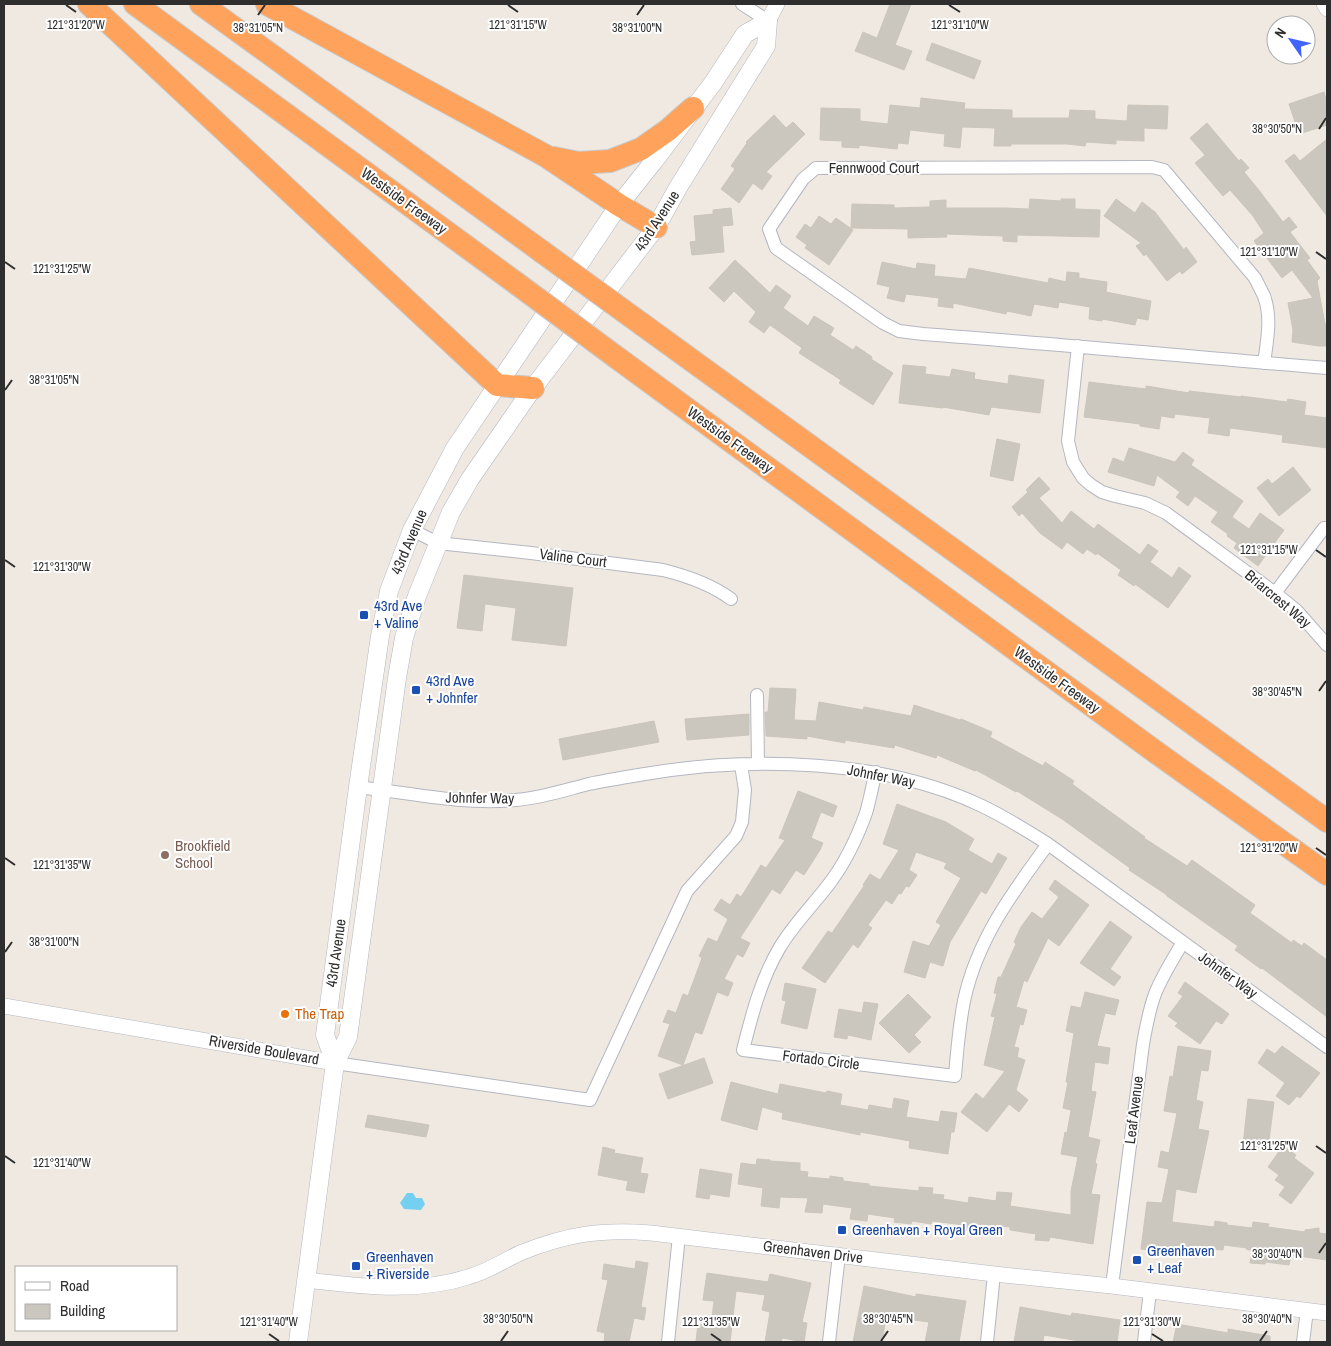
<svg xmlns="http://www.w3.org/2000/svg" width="1331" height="1346" font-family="'Archivo Narrow',sans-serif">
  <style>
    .water { fill: #75cff0 }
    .building { fill: #cbc7bf; stroke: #cbc5ba }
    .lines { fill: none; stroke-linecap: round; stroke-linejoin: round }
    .minor-casing { stroke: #b4b7c1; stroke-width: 14 }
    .tertiary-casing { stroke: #b4b7c1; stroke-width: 16 }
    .secondary-casing { stroke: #b4b7c1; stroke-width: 19 }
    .motorway-casing { stroke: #c9c9c9; stroke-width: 24 }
    .minor { stroke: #fff; stroke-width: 12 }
    .tertiary { stroke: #fff; stroke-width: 15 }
    .secondary { stroke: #fff; stroke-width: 18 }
    .motorway { stroke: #ffa35c; stroke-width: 22 }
    .motorway-bridge-casing { stroke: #c9c9c9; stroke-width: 24; stroke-linecap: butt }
    .motorway-bridge { stroke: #ffa35c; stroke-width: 22 }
    .ticks { fill: none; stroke: #2e2e2e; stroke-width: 2 }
    .transit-dot { fill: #1a4fb4; stroke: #fff; stroke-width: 2 }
    .education-dot { fill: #8d6e63; stroke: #fff; stroke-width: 2 }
    .food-dot { fill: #e8710a; stroke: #fff; stroke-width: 2 }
    .labels { text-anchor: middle; stroke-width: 4; stroke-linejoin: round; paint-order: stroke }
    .street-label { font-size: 15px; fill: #2e2e2e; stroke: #fff }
    .transit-label { font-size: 15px; fill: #164399; stroke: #fff; text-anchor: start }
    .education-label { font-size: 15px; fill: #785e54; stroke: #fff; text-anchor: start }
    .food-label { font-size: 15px; fill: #c56008; stroke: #fff; text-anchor: start }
    .ticks-label { font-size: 12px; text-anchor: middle; fill: #2e2e2e; stroke: #fff; stroke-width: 4; stroke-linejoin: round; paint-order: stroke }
  </style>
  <rect width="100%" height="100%" fill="#efe9e1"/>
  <!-- water -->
  <path class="water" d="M407,1193h6l3,5h6l3,6 -4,6 -17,-1 -4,-6z"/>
  <!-- building -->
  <path class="building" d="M890,4h21l-16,41 17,6 -8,19 -49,-19 8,-19 14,6z
    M932,43l49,18 -7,18 -48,-19z
    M1324,92l3,12v21l-28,9 -10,-30z
    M921,98l44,5 -1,6 48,1v8h57l1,-8 25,1v8l32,2 1,-16 40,1 -1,23 -23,-1v13l-28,-1v4l-30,-2 -1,4 -18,-2h-56v2h-17l1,-18 -33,-1 -2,21 -16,-2 1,-12 -35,-4 -2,14 -10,-1 -1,6 -38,-4v3l-17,-1v-6l-22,-1 1,-32 39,1v12l28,3 2,-19 30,3z
    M774,115l12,13 7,-6 12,12 -39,38 6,4 -10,14 -9,-7 -14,20 -18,-14 14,-20 -4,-3 16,-23 -1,-1z
    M1207,123l32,38 2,-2 8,9 -5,4 14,17 25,33 6,-5 8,10 -7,5 20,26 -3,2 13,18 -3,3 8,43h2v22h-8l-27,-4 1,-12 -5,-27 25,-5 -21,-28 -10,8 -28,-37 10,-8 -11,-17 -23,-26 -7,6 -28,-33 10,-8 -15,-17z
    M1327,139v77l-42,-55 9,-7 6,7z
    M1030,199l31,2v-2h14v10l25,1 -1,27 -82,-2v7l-14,-1v-5l-57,-2 1,3 -39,1v-9l-57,-1 1,-24 42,1v3l36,-1v-6l16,-1v8h59l24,1z
    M1116,199l19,14 7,-11 13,10 29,38 2,-3 11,15 -15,12 -2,-3 -13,10 -21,-27 -2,2 -8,-10 5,-3 -37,-27z
    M731,208l2,17 -11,1 2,26 -32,3 -2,-13 6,-1 -2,-25 19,-2v-4z
    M819,216l12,8 5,-6 17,12 -24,35 -24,-17 2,-3 -11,-8 9,-13 6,4z
    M735,260l35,33 6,-8 15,11 -8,12 25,18 6,-10 20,12 -4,7 23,15 3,-4 16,11 -1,2 22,14 -20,32 -34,-22 2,-3 -42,-27 3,-5 -32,-23 -6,8 -15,-11 7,-10 -22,-21 -10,11 -15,-14z
    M882,262l34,7 1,-6 18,2 -1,11 32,3 3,-11 79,15 1,-5 17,4 1,-10 12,1v5l28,4 -1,10 45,9 -3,19 -11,-2 -2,7 -33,-6v2l-13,-2 1,-12 -31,-5 -1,6 -24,-4 -3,12 -24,-5 -1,3 -53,-11v5l-15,-2 1,-8 -33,-4 -2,8 -17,-4 3,-11 -13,-3z
    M903,365l23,2 -1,7 25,3 2,-8 23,4 -1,6 34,5 1,-9 35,5 -4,33 -49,-6 -2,8 -46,-8v1l-44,-5z
    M1089,382l57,7v-3l43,7v-2l52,6v-1l46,6 1,-3 18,3 -2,13 23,3v30l-45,-6 1,-7 -53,-7 -1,8 -21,-3 2,-15 -35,-4 -1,4 -13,-2 -2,13 -19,-3v-2l-56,-7z
    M997,439l23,5 -7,37 -23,-5z
    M1129,448l46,14 8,-10 11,8 -3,5 52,36 -11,16 17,12 11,-16 24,17 -26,36 -24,-18 3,-5 -10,-7 1,-2 -17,-12 7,-10 -23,-16 -7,10 -12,-9 4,-5 -23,-17 -3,11 -46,-14 5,-14 11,4z
    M1293,467l18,23 -32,26 -22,-28 11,-9 4,5z
    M1039,477l11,12 -11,9 23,25 9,-12 23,18 4,-5 42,31 8,-11 10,7 -8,11 22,16 7,-11 12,9 -23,32 -33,-24 -1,2 -16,-11 3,-5 -24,-17 -1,2 -9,-6 -4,5 -16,-12 -5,7 -22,-16 -18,-20 -3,3 -7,-9 16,-15 -2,-2z
    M464,575l109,13 -7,58 -54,-6 4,-32 -31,-4 -3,27 -25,-3z
    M770,688l26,1 -2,31 22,1 3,-19 44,8 1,-3 47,9 3,-11 46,15 1,-1 31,13 -2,5 53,29 2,-4 29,19 -2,3 73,53 -1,1 43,28 5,-6 63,45 -5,8 42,30 1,-3 9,6 2,-3 23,17v57l-65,-49 -1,1 -26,-19 3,-4 -71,-50v-1l-38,-25 1,-2 -68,-49 -45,-28 -1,1 -40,-22 -1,1 -38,-16 -1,3 -41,-13 -1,3 -49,-8v3l-38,-7v3l-41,-3 -1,-24h3z
    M749,714v21l-62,5 -2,-21z
    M654,721l5,21 -96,18 -4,-21z
    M798,791l39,15 -4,11 -12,-5 -10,26 12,5 -3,7 -16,25 -8,-5 -16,24 -8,-5 -32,49 10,5 -7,14 -6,-3 -13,25 9,4 -5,13 -11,-4 -15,42 -7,-2 -12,33 -25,-9 12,-32 -7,-2 5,-12 8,3 7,-19 5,2 14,-38 -3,-2 9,-18 9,4 11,-23 -14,-9 7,-11 9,6 7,-11 4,3 20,-32 5,3 19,-28 -6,-2z
    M897,804l49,18 28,17 -6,11 24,14 6,-11 9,5 -21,36 -5,-3 -31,51 -7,24 -13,-4 -5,16 -21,-6 9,-31 16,5 12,-21 -5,-3 25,-44 -17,-10 3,-5 -31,-11 -7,18 8,5 -8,12 -3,-1 -5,8 -2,-1 -7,11 -6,-4 -18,25 4,3 -14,20 -5,-4 -28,39 -23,-15 26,-37 4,2 32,-47 -1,-1 7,-11 10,6 19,-30 -16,-6z
    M1055,880l34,25 -30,41 -11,-8 -21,44 -3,-2 -8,27 11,3 -4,15 -3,-1 -6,23 5,1 -2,9 8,3 -9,30 12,10 -9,12 -10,-8 -22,28 -26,-20 15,-19 7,6 22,-28 -21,-6 11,-48 -4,-1 6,-22 -3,-1 4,-16h3l15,-33 -2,-2 7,-15 11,-15 10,7 17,-22 -10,-8z
    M1110,921l22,16 -22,32 11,8 -7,9 -34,-23z
    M1185,982l44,32 -7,10 -6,-3 -16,23 -25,-18 3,-3 -10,-7 15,-20 -5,-3z
    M785,983l31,6 -9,40 -26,-6 5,-22 -4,-1z
    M1085,992l34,8 -4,15 -10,-2 -8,33 13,2 -2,16 -13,-2 -4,29 5,1 -8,45 12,3 -5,23 2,1 -6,30 9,1 -7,49 -43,-7 -1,4 -14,-1 1,-6 -26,-4v-3l-29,-3 -2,8 -15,-2v-5l-32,-4 -1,3 -19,-3 -1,3 -17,-2 1,-4 -27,-4 -1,7 -17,-2 2,-11 -29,-4 -1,9 -17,-1 3,-14 -28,-1 -1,11 -18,-2 2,-18 -25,-4 3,-21 15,2 1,-6 13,1v1l30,2v8l8,1 -1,5 23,2v-3l13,2v3l26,3v2l50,5v-4l14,1 -1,6 12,1 -1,4 25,4 1,-6 27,4 1,-9 15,1 -2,13 61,9v-24l7,-34 -17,-3 4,-22 2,1 4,-23 -8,-2 5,-26h-2l8,-49 -8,-2 5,-25 10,2z
    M908,994l23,23 -17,18 7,7 -12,11 -30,-30z
    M864,1002l14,2 -7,36 -23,-5 -1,4 -13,-2 5,-28 23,4z
    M1178,1046l33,5 -3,20 -7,-1 -5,30 7,2 -5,27 11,2 -13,62 -20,-4 -4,33 42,5 1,-6 12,2v2l25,3 1,-6 16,2 -1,3 37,5v-2l14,-2v5l8,1v26l-36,-5 -2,10 -23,-3 -1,2 -15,-1 2,-12 -6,-2 1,-1 -23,-3 -1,5 -23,-2 -2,10 -57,-9 6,-47 15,1 7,-34 -11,-2 3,-16 8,2 8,-40 -13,-2 6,-35 3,1z
    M1282,1046l38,27 -20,25 -3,-2 -8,9 -13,-9 9,-13 -27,-20 9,-14 8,5z
    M704,1058l9,25 -45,16 -9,-25z
    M731,1082l47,12 2,-10 46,9 1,-2 15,3 -2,11 28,5 1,-5 23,4 2,-11 15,3 -3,16 33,5 2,-11 16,2 -3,19h-3l-3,22 -39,-6 1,-7 -50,-9v3l-78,-16 1,-6 -21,-6 -5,23 -36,-10z
    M1248,1099l26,3 -6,46 -25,-3z
    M368,1115l61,10 -3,12 -61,-10z
    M1283,1146l13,9 -2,3 20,15 -23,31 -12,-9 6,-8 -10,-7 4,-5 -11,-8z
    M603,1147l12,3 -1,3 29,5 -3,15 8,1 -4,19 -18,-3 2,-9 -30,-6z
    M700,1169l32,5 -3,23 -19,-3 -1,5 -13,-2z
    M636,1261l12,2 -7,44 5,1 -2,12 -10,-2 -5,24h-25l1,-9 -8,-2 11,-51 -6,-1 2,-15 31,5z
    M707,1273l61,9 2,-8 41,9 -9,39 5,1 -3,19 -22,-4 -1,4h-16l5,-30 -8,-2 3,-15 -29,-4 -6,51h-26l-8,-1 2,-17 13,2 3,-25 -11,-1z
    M864,1286l52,11v-3l50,7 -7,41h-34l4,-20 -30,-4v2l-13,-2 -4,24h-29z
    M1020,1307l51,9 1,-3 48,7 -3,22h-32l-41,-7 -1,7h-29z
    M1177,1324l51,9v-4l42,7v6h-97z"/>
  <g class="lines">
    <!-- minor casing -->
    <g class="minor-casing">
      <path id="minor" d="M742,4l26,17
        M1078,346l-10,95 5,21 10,16 8,7 11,7 13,4 30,7 21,10 109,80 22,18 30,34
        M1264,363c3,-22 8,-46 0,-67 -3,-6 -6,-12 -9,-18l-91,-108 -12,-3 -336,1 -13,11 -34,50 7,19 107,75 16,8 24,3c135,10 270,23 404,34
        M412,530l26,13 93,10 132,17c24,6 48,14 68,29
        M1275,593l49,-65h3
        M757,695l1,69
        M876,772c-4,14 -6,28 -10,41 -9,25 -21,50 -37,71 -16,21 -35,40 -49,63 -19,32 -28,67 -37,103l212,26c2,-25 4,-50 9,-75 13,-61 48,-108 84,-157
        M358,787c52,6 105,18 158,13 25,-2 49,-10 73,-16 19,-4 38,-7 56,-10 106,-18 239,-15 337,32 23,11 44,24 66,38l279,203
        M335,1063l255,37 97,-209 49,-55 6,-14 3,-32 -4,-25
        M1112,1286l31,-242c3,-17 6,-34 12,-50 7,-18 18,-35 28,-52
        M668,1342l11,-106
        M829,1342l10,-87
        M987,1342l7,-68
        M1144,1342l6,-51
        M1303,1342l4,-32"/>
    </g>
    <!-- tertiary casing -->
    <g class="tertiary-casing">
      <path id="tertiary" d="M1324,4l3,5
        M768,21l9,-17
        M4,1006l331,57
        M306,1280c55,6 109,14 162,-3 19,-5 35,-16 52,-24 47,-19 81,-24 131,-20l343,41 118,12 215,27"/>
    </g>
    <!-- secondary casing -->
    <g class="secondary-casing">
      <path id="secondary" d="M335,1063l-10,-28 33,-248 22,-151 9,-45 23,-61 43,-82 164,-243 35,-44 59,-78 32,-49 23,-13
        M298,1342l37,-279 13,-26 49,-359 7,-40 13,-42 34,-84 19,-33 63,-91 123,-161 23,-41 87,-140 2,-25"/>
    </g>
    <!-- motorway casing -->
    <g class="motorway-casing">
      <path id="motorway" d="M89,4l408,381 36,3
        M135,4l381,279
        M201,4l340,247
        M267,4l279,152 73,49 37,22
        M554,158l24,5 32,-2 31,-12 27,-19 25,-22
        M643,325l684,496
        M616,357l541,396 170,121"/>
    </g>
    <!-- minor -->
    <use href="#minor" class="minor"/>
    <!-- tertiary -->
    <use href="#tertiary" class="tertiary"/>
    <!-- secondary -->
    <use href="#secondary" class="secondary"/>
    <!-- motorway -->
    <use href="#motorway" class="motorway"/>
    <!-- motorway-bridge casing -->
    <g class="motorway-bridge-casing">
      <path id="motorway-bridge" d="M541,251l102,74
        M516,283l100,74"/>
    </g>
    <!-- motorway-bridge -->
    <use href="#motorway-bridge" class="motorway-bridge"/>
  </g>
  <!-- ticks -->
  <path class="ticks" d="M66,5l10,7M508,5l10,7M949,5l11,7M258,15l7,-10M637,15l7,-10M1319,129l7,-11M1316,252l10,7M5,262l10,7M5,390l7,-10M1316,550l10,7M5,560l10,7M1319,691l7,-10M1316,848l10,7M5,858l10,7M5,952l7,-10M1316,1146l10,7M5,1156l10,7M1319,1253l7,-10M269,1334l10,7M711,1334l10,7M1152,1334l11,7M501,1341l7,-10M881,1341l7,-10M1260,1341l7,-10"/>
  <!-- markers -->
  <g class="transit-dot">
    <rect x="359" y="610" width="10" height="10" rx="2.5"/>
    <rect x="411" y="685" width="10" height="10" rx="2.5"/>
    <rect x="837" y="1225" width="10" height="10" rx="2.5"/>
    <rect x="1132" y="1255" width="10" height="10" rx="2.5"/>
    <rect x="351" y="1261" width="10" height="10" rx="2.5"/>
  </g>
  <circle class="education-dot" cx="165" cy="855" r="5"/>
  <circle class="food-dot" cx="285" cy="1014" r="5"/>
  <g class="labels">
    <!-- street labels -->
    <g class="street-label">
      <text x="874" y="173">Fennwood Court</text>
      <text transform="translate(404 201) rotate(36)" y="5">Westside Freeway</text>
      <text transform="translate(657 221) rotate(-57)" y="5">43rd Avenue</text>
      <text transform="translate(730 440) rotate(36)" y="5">Westside Freeway</text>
      <text transform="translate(409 542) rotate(-67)" y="5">43rd Avenue</text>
      <text transform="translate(573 558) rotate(7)" y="5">Valine Court</text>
      <text transform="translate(1278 599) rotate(40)" y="5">Briarcrest Way</text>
      <text transform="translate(1057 680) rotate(36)" y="5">Westside Freeway</text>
      <text transform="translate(881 776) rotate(11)" y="5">Johnfer Way</text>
      <text transform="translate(480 798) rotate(1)" y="5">Johnfer Way</text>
      <text transform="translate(336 953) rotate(-82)" y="5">43rd Avenue</text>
      <text transform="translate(1228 975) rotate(36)" y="5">Johnfer Way</text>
      <text transform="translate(264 1050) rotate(10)" y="5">Riverside Boulevard</text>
      <text transform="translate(821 1060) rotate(7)" y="5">Fortado Circle</text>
      <text transform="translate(1134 1110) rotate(-83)" y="5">Leaf Avenue</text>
      <text transform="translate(813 1252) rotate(7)" y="5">Greenhaven Drive</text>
    </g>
    <!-- transit labels -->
    <g class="transit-label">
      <text x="374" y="611">43rd Ave<tspan x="374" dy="17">+ Valine</tspan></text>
      <text x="426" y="686">43rd Ave<tspan x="426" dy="17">+ Johnfer</tspan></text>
      <text x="852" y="1235">Greenhaven + Royal Green</text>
      <text x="1147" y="1256">Greenhaven<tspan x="1147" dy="17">+ Leaf</tspan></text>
      <text x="366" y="1262">Greenhaven<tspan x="366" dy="17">+ Riverside</tspan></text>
    </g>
    <!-- education labels -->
    <g class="education-label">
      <text x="175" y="851">Brookfield<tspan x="175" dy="17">School</tspan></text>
    </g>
    <!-- food labels -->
    <g class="food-label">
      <text x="295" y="1019">The Trap</text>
    </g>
  </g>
  <g class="ticks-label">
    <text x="76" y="29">121°31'20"W</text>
    <text x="518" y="29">121°31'15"W</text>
    <text x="960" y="29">121°31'10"W</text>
    <text x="258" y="32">38°31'05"N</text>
    <text x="637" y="32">38°31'00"N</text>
    <text x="1277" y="133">38°30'50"N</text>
    <text x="1269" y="256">121°31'10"W</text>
    <text x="62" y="273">121°31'25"W</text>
    <text x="54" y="384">38°31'05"N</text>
    <text x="1269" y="554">121°31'15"W</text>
    <text x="62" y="571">121°31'30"W</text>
    <text x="1277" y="696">38°30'45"N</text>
    <text x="1269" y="852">121°31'20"W</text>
    <text x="62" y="869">121°31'35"W</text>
    <text x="54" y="946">38°31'00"N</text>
    <text x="1269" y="1150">121°31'25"W</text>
    <text x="62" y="1167">121°31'40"W</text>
    <text x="1277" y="1258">38°30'40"N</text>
    <text x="508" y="1323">38°30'50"N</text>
    <text x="888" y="1323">38°30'45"N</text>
    <text x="1267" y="1323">38°30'40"N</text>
    <text x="269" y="1326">121°31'40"W</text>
    <text x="711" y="1326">121°31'35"W</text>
    <text x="1152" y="1326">121°31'30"W</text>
  </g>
  <!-- border -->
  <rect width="1331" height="1346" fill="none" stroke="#2e2e2e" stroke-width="10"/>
  <!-- legend -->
  <rect x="15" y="1266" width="162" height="65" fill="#ffffff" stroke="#ababab"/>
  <rect x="25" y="1282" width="25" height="8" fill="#ffffff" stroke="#ababab"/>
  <text x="60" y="1291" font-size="15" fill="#2e2e2e">Road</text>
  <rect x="25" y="1304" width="25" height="15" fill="#cbc7bf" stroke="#ababab"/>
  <text x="60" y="1316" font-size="15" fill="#2e2e2e">Building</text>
  <!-- north arrow -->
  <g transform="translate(1291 40) rotate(304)"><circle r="24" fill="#ffffff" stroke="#ababab"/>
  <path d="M0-4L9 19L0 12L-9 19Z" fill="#4264fb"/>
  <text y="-8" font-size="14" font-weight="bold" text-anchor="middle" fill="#2e2e2e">N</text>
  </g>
</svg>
